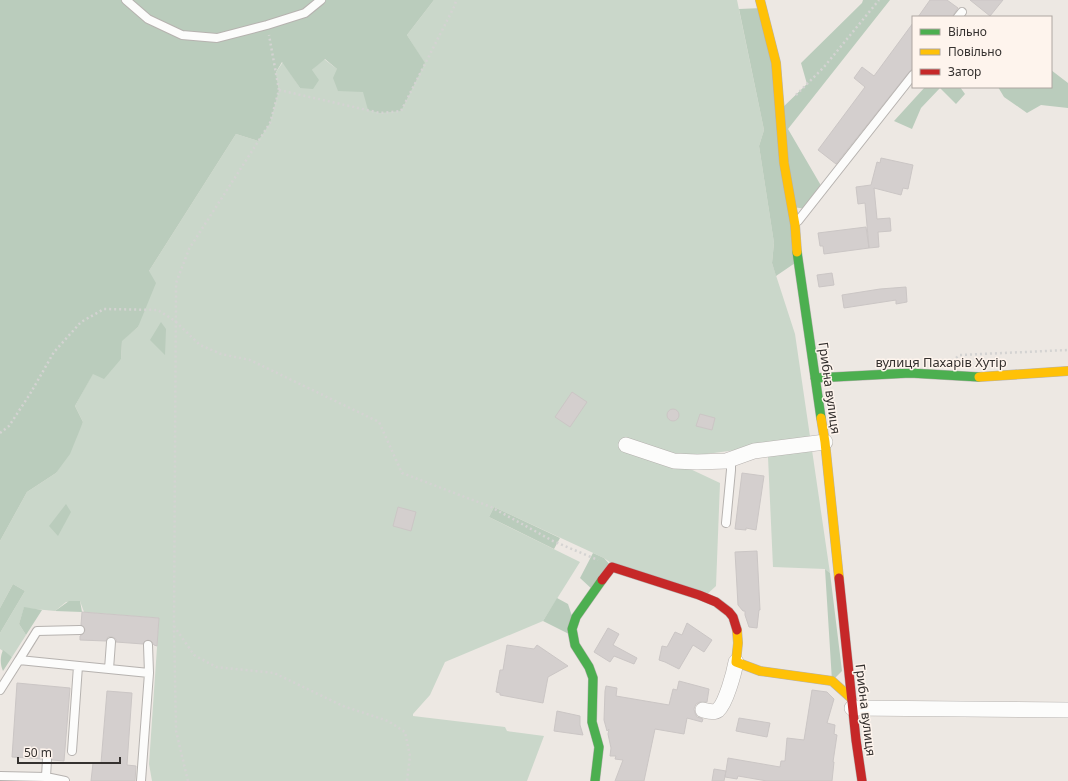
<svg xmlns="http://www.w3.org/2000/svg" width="1068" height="781" font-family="'Noto Sans',sans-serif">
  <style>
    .green { fill: #cad7ca }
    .forest { fill: #baccbc }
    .building { fill: #d4cfce; stroke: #cbc6c5 }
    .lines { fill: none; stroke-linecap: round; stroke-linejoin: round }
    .lane-casing { stroke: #b6b2af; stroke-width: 10 }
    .street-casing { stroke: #b6b2af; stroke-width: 16 }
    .fast-casing { stroke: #b6b2af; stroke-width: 10 }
    .slow-casing { stroke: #b6b2af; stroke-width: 10 }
    .jam-casing { stroke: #b6b2af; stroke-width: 10 }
    .path { stroke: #d4d3d2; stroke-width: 2.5; stroke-dasharray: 2 3; stroke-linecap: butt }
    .lane { stroke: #fcfcfb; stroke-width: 8 }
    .street { stroke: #fcfcfb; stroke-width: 15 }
    .fast { stroke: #4caf50; stroke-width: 9 }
    .slow { stroke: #ffc107; stroke-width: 9 }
    .jam { stroke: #c62828; stroke-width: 9 }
    .labels { text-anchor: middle; stroke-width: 3; stroke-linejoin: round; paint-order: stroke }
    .street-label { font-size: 13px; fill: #35312f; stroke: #fef4ed }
  </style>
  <rect width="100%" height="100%" fill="#ede8e3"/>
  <!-- green -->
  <path class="green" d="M434,0h303l27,130 -5,16 15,97 -2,20 23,71 35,239 -5,-4 -52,-2 -5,-110 -2,-11 -97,13 51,24 -4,103 -12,11 -86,-29 -14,-10 -110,-51 -5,10 91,45 -37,59 -98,41 -15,33 -17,19v2l92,11 2,4 37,5 -17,45h-375l-3,-17 10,-146 -75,-6 -4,-11 -14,1 -11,9 -31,-3 -5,16 7,11 -14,22 -12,-8v-16l25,-42 -12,-7 -13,24v-67l27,-49 29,-19 27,-51 -8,-16 18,-33 28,-14 1,-19 16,-13 11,-56 87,-137 22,7 21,-51 -3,-18 7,-10 17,26 12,-18 12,-11 13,10 88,-5 -18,-29z"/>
  <!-- forest -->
  <path class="forest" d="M0,0h434l-27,35 18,28 -24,48 -21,2 -12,-3 -5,-18 -25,-1 -5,-13 4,-9 -12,-10 -13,11 7,10 -6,9 -13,-1 -18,-26 -6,10 3,18 -9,33 -12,18 -22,-7 -87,137 7,12 -18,44 -16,14 -1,18 -17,20 -11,-5 -18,32 8,16 -13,32 -14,19 -29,19 -27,49z
    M863,0h27l-102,129 35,60 -16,20 -15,-2 6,54 -22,15 -4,-13 2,-20 -15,-97 5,-16 -25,-121 23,-1 18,102 27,-26 -6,-21 61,-60z
    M1051,70l17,13v25l-27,-3 -14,8 -23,-16 -6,-10h53z
    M925,87h35l5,7 -9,10 -16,-16 -19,20 -9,21 -18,-8z
    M161,322l5,7 -1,26 -15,-15z
    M66,504l5,8 -13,24 -9,-10z
    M494,507l66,31 -6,11 -65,-32z
    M593,553l11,5 8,9 -18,24 -14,-13z
    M825,569l5,4 12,98 -10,10z
    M13,584l12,7 -25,42v-25z
    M557,598l11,6 6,18 -1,14 -30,-15z
    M69,601h11l2,11 -27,-1z
    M24,607l18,3 -16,25 -7,-11z
    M3,650l9,7 -9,14c-3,-6 -3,-15 0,-21z"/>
  <!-- building -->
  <path class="building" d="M930,0h17l11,8 -6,9h-34z
    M970,0h33l-13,16z
    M913,23v45l-4,4 -73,92 -18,-14 47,-63 -11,-9 8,-11 12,9z
    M881,158l32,7 -5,24 -5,-1 -2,7 -27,-7 3,31 13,-1 1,13 -13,1 1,15 -10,1 -4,-45 -7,1 -2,-17 15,-2 6,-23 3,1z
    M866,227l3,21 -45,6 -1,-8h-3l-2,-13z
    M832,273l2,12 -15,2 -2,-12z
    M906,287l1,15 -11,2v-4l-52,8 -2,-13 38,-6z
    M572,392l15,10 -17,25 -15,-10z
    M667 415a6 6 0 1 1 12 0a6 6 0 1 1-12 0Z
    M700,414l15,4 -3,12 -16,-4z
    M742,473l22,3 -8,54 -10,-2v2l-11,-1z
    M398,507l18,5 -5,19 -18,-5z
    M757,551l3,59h-1l-2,18 -8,-1 -4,-12v-4h-2l-5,-6 -3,-53z
    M82,612l77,6 -2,28 -3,-1 -2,-3 -4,-2 -3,1 -2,3 -27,-2v-3l-4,-2h-4l-2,4 -26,-1v-4l3,-2 2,-4 -1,-3 -3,-2z
    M687,623l25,17 -8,12 -11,-7 -14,24 -14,-7 -6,-2 3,-14 5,1 8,-15 7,3z
    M608,628l11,6 -6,11 24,13 -3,6 -20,-8 -4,6 -16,-10z
    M507,645l27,4 3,-4 31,21 -20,11 -5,26 -43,-8v-2l-4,-1 4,-22h3z
    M679,681l30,8 -2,13h-7l-4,2 -2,5 1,4 2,4 6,2 -1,3 -15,-4 -3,16 -29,-5 -11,52h-29l8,-21 -8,-1 1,-3h-6l1,-8 -3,-14 1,-5 -2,2 -3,-11 1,-29 1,-5 11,2 -1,8 53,9 4,-16 4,1z
    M17,683l53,5 -6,73 -12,-1v-4l-4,-2h-4l-2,5 -30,-2z
    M812,690l15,2 7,7 -7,24 8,2 -1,9 3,1 -4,27h1l-2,19h-65l-29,-5 -1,3 -12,-2 3,-19 52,9 1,-6h4l2,-23 17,2z
    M107,691l25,2 -5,72 9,1 -1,15h-44l2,-18h8z
    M557,711l23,5v9l3,10 -29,-4z
    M739,718l31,5 -3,14 -31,-6z
    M714,769l12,2 -2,10h-12z"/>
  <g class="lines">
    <!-- lane casing -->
    <g class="lane-casing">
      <path id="lane" d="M126,0l22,19 34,16 35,3 50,-13 38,-12 16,-13
        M958,17l4,-5
        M798,221l115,-146
        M726,523l5,-53v-10
        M148,645l1,28
        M19,660l18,-29 43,-1
        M109,669l2,-27
        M0,690l19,-30 130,13 -8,108
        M72,751l6,-85
        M0,776l46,1 19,4
        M46,777l1,-18"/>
    </g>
    <!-- street casing -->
    <g class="street-casing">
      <path id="street" d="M626,445l48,16 23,1 29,-1 28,-10 71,-9
        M852,708l216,2
        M703,710c5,1 11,3 15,0 8,-7 16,-37 18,-48"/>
    </g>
    <!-- fast casing -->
    <g class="fast-casing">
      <path id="fast" d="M797,252l24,166
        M815,378l95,-5 69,4
        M595,781l4,-34 -7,-25 1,-44 -4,-11 -14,-22 -3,-16 4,-12 26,-37"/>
    </g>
    <!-- slow casing -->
    <g class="slow-casing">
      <path id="slow" d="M760,0l16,63 8,100 11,62 2,27
        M979,377l89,-6
        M821,418l4,24 14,136
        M737,630l1,13 -2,19 24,9 72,10 19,17"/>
    </g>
    <!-- jam casing -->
    <g class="jam-casing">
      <path id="jam" d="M839,578l17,162 6,41
        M602,580l10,-13 87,28 17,7 13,10 4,5 4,13"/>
    </g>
    <!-- path -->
    <path class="path" d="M279,90l101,23 21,-2 54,-106 1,-5
      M796,95l28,-28 55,-67
      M956,358l4,-3 108,-5
      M0,433l9,-7 21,-32 24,-42 27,-30 23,-13 54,1 17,11 25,24 21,9 29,6 129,62 23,51 89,34 62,34 45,19
      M174,626l20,29 22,12 58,6 69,33 45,15 17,11 5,24 -3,25
      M188,781l-12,-50 -2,-105 2,-343 13,-34 81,-126 9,-33 -10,-55"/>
    <!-- lane -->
    <use href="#lane" class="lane"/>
    <!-- street -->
    <use href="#street" class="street"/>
    <!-- fast -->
    <use href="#fast" class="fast"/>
    <!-- slow -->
    <use href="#slow" class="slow"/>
    <!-- jam -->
    <use href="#jam" class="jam"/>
  </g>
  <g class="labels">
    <!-- street labels -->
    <g class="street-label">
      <text x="941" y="367">вулиця Пахарів Хутір</text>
      <text transform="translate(830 388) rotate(82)" y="5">Грибна вулиця</text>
      <text transform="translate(866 710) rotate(83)" y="5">Грибна вулиця</text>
    </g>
  </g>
  <!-- legend -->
  <rect x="912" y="16" width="140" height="72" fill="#fef4ed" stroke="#aea6a1"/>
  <rect x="920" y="29" width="20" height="6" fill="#4caf50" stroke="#aea6a1"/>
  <text x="948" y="36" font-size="12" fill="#35312f">Вільно</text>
  <rect x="920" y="49" width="20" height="6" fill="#ffc107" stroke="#aea6a1"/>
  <text x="948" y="56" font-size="12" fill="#35312f">Повільно</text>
  <rect x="920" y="69" width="20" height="6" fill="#c62828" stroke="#aea6a1"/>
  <text x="948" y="76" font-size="12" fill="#35312f">Затор</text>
  <!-- scale -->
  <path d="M18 757v6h102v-6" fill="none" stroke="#35312f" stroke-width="2"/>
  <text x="24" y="757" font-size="12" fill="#35312f" stroke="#fef4ed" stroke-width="3" paint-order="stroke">50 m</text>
</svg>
